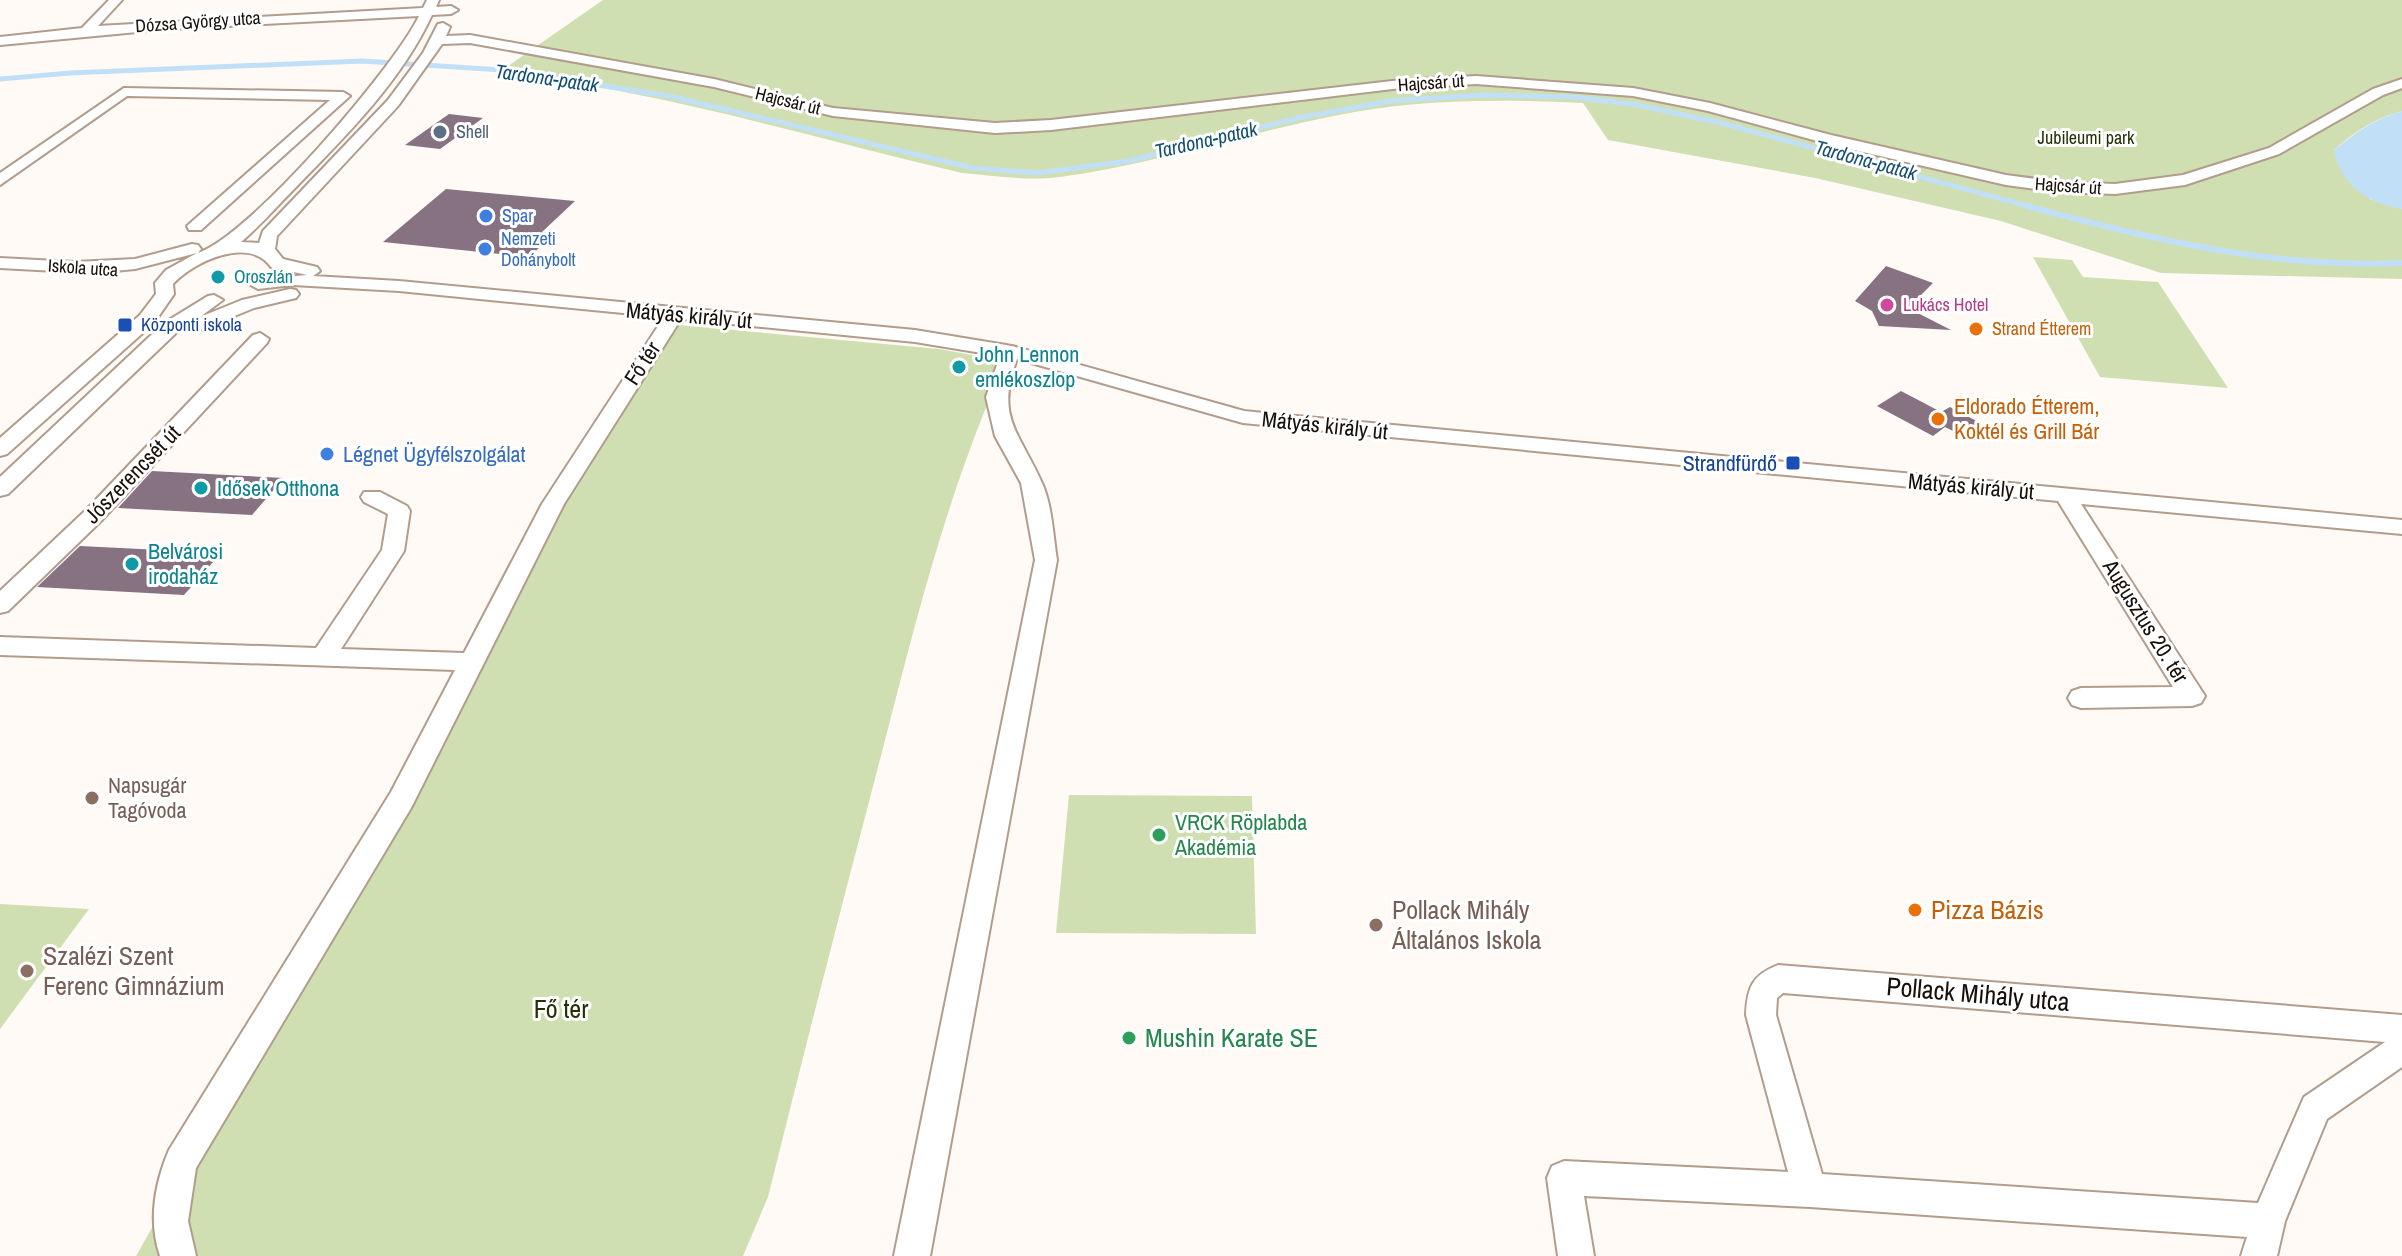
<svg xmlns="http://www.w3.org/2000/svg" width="2402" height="1256" font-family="'Archivo Narrow',sans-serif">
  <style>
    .green { fill: #cfdfb1 }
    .water { fill: #c1e0f7 }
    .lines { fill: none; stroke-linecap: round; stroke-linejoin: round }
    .stream-far1 { stroke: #c1e0f7; stroke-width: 5 }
    .stream { stroke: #c1e0f7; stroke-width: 6 }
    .building { fill: #877281 }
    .minor-casing { stroke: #b29c8c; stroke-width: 4 }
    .minor { fill: #fff; fill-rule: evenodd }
    .service-dot { fill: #5c6f8a; stroke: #fff; stroke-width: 3 }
    .shop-dot { fill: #3f7fe0; stroke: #fff; stroke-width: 3 }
    .culture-dot { fill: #0f9aa8; stroke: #fff; stroke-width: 3 }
    .hotel-dot { fill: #d1479c; stroke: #fff; stroke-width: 3 }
    .transit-dot { fill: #1a4fb4; stroke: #fff; stroke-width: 3 }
    .food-dot { fill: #e8710a; stroke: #fff; stroke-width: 3 }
    .education-dot { fill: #8d6e63; stroke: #fff; stroke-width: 3 }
    .leisure-dot { fill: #2e9e5b; stroke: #fff; stroke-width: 3 }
    .labels { text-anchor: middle; stroke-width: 6; stroke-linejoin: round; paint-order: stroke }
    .far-street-label { font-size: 18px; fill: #170f0a; stroke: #fff }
    .far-service-label { font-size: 18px; fill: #4e5e75; stroke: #fff; text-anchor: start }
    .far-park-label { font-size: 18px; fill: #242f05; stroke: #fff }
    .far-shop-label { font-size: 18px; fill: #366cbe; stroke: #fff; text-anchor: start }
    .far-culture-label { font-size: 18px; fill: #0d838f; stroke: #fff; text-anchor: start }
    .far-hotel-label { font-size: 18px; fill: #b23c85; stroke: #fff; text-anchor: start }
    .far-transit-label { font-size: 18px; fill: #164399; stroke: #fff; text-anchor: start }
    .far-food-label { font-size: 18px; fill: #c56008; stroke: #fff; text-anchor: start }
    .far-water-label { font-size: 20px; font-style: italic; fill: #134f73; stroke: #fff }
    .street-label { font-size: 22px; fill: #170f0a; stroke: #fff }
    .culture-label { font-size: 22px; fill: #0d838f; stroke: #fff; text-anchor: start }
    .food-label { font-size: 22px; fill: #c56008; stroke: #fff; text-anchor: start }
    .shop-label { font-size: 22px; fill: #366cbe; stroke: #fff; text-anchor: start }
    .transit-label { font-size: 22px; fill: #164399; stroke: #fff; text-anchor: end }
    .education-label { font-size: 22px; fill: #785e54; stroke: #fff; text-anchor: start }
    .leisure-label { font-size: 22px; fill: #27864d; stroke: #fff; text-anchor: start }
    .near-education-label { font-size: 26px; fill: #785e54; stroke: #fff; text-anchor: start }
    .near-food-label { font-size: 26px; fill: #c56008; stroke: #fff; text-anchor: start }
    .near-street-label { font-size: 26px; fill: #170f0a; stroke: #fff }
    .near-park-label { font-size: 26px; fill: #242f05; stroke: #fff }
    .near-leisure-label { font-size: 26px; fill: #27864d; stroke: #fff; text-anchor: start }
  </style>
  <rect width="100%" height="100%" fill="#fffaf6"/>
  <!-- green -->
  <path class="green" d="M603,0h1799v111c-28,8 -47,20 -68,39l36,49 32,10v70l-241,-6 -160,-52 -186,-43 -207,-38 -25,-37c-84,-4 -167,-4 -249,13 -92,18 -182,49 -274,61 -32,4 -66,-1 -98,-4 -153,-36 -307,-84 -464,-100z
    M2033,257l39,3 11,17 75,5 70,106 -128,-11z
    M668,324l271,25 67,12c-57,125 -90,259 -124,391 -39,148 -77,296 -114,445l-25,59h-607l336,-594z
    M1069,795l183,1 4,138 -200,-1z
    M0,904l89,5 -89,120z"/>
  <!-- water -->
  <path class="water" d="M2402,111v98c-34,-6 -62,-24 -68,-59 22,-18 40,-31 68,-39z"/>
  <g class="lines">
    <!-- stream-far1 -->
    <path class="stream-far1" d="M0,79l70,-6 292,-12 140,9 167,26 304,72 65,5 91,-12 169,-43 93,-17 91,-6 90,2 60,7 89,19 314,85"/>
    <!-- stream -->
    <path class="stream" d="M2027,206c122,33 248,63 375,57"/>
  </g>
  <!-- building -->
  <path class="building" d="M449,114l34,4 -43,31 -35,-4z
    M446,189l129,12 -33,31 12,2 -25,23 -146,-15z
    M1886,266l47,17 -25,25 43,22 -72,-4 -7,-15 -17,-10z
    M1901,391l40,21 9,-5 53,28 -44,-1 -14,-7 -12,9 -56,-30z
    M152,471l132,7 -32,37 -134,-7z
    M80,546l141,7 -37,42 -147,-8z"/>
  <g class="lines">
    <!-- minor casing -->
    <g class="minor-casing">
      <path id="minor" d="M109,0h13l-24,26 325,-18 4,-8h12l-3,7 15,-1 7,4 -7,4 -19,1c-30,65 -85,120 -134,170 -19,19 -37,40 -57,57l18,1 4,-12 125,-131 35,-47 15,-29 5,-1 7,4 -4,9 24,-1 244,44 119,29 162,15 56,-3 350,-40 75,-4 157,12 77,15 121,32 175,40 54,7 55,2 68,-9 86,-27 104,-59 29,-10v9l-19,7 -104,59 -94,31 -70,9 -55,-2 -54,-7 -178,-41 -120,-33 -75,-15 -157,-12 -75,4 -350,42 -56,3 -162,-17 -119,-29 -244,-44 -28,1 -44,62 -121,130 -2,13 8,10 34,8 3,4 -7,5 86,5 516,49 97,16 232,65 1158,109v14l-321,-30 124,192 -4,7 -9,3 -111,2 -9,-3 -4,-7 4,-7 9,-3 92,-1 -115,-186 -815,-78 -226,-64c-22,58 2,73 24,122 11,22 12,54 16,79l-127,696h-36l141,-696 -14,-77 -26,-47 -9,-39 14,-41 -85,-14 -234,-23 -117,185 -153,304 -215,360 -8,53 8,35h-36c-12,-35 -5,-73 9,-106l222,-358 64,-122 -455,-15v-18l316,11 66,-98 6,-36 -24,-12 -3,-5 3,-5h16l27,14 3,5 -6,40 -63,98 123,4 78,-149 122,-187 -265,-26 -106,-6 -35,4 -9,-5 3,-4 55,-5 -36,-8c-22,-31 -77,-6 -98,17l1,10 -20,29 -147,131 -7,2v-18l140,-123 16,-21 -1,-11 11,-13 31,-17 -62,16 -42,4 -93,-5v-10l76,4 59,-3 57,-15 6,1 3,4 -3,4c52,-17 196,-185 221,-237l-250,13 -169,16v-8l82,-9z
        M124,88l219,4 7,4 -149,134h-12l-2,-4 143,-126 -203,-4 -127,89v-12z
        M290,289l6,1 3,4 -3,4 -42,10 -51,21 -7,2 -9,-6 -9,6 -170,163 -8,2v-19l164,-154 44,-27 6,-1 9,5 -23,17 42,-17z
        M260,333l9,6 -2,4 -165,177 -94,91 -8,2v-22l86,-81 167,-175z
        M1778,965l624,50v52l-75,52 -42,102 -8,35h-36l6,-19 -437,-30 -226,-11 10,60h-36l-11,-78 5,-12 12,-5 224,11 -42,-157c1,-27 6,-40 32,-50zM1783,993l602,49 -81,55 -46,106 -436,-29 -46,-159 1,-17z"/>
    </g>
    <!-- minor -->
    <use href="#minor" class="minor"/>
  </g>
  <!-- markers -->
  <circle class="service-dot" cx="440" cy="132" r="8"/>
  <g class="shop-dot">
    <circle cx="486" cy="216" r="8"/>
    <circle cx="485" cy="249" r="8"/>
    <circle cx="327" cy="454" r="8"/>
  </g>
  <g class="culture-dot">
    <circle cx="218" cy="277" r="8"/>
    <circle cx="959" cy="367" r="8"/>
    <circle cx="201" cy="488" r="8"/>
    <circle cx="132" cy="564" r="8"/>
  </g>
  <circle class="hotel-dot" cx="1887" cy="305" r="8"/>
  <g class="transit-dot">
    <rect x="117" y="317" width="16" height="16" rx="4"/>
    <rect x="1785" y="455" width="16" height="16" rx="4"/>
  </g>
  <g class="food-dot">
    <circle cx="1976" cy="329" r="8"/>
    <circle cx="1938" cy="419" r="8"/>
    <circle cx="1915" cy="910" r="8"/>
  </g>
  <g class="education-dot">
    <circle cx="92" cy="798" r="8"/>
    <circle cx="1376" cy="925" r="8"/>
    <circle cx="27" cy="971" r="8"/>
  </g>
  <g class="leisure-dot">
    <circle cx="1159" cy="835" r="8"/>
    <circle cx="1129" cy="1038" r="8"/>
  </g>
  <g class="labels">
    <!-- far-street labels -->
    <g class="far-street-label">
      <text transform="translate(198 22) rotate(-4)" y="6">Dózsa György utca</text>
      <text transform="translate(1431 83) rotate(-4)" y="6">Hajcsár út</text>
      <text transform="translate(788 101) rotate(14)" y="6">Hajcsár út</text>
      <text transform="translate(2068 186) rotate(4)" y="6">Hajcsár út</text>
      <text transform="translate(83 268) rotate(4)" y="6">Iskola utca</text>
    </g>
    <!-- far-service labels -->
    <g class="far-service-label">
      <text x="456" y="138">Shell</text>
    </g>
    <!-- far-park labels -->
    <g class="far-park-label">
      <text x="2086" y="144">Jubileumi park</text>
    </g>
    <!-- far-shop labels -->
    <g class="far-shop-label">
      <text x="502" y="222">Spar</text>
      <text x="501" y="245">Nemzeti<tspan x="501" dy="21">Dohánybolt</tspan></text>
    </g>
    <!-- far-culture labels -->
    <g class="far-culture-label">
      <text x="234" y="283">Oroszlán</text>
    </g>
    <!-- far-hotel labels -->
    <g class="far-hotel-label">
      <text x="1903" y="311">Lukács Hotel</text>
    </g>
    <!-- far-transit labels -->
    <g class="far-transit-label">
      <text x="141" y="331">Központi iskola</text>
    </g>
    <!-- far-food labels -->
    <g class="far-food-label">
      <text x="1992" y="335">Strand Étterem</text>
    </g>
    <!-- far-water labels -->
    <g class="far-water-label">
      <text transform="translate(547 78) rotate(8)" y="7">Tardona-patak</text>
      <text transform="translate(1206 140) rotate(-13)" y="7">Tardona-patak</text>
      <text transform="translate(1866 160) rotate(15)" y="7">Tardona-patak</text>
    </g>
    <!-- street labels -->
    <g class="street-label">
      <text transform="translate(689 315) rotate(5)" y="8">Mátyás király út</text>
      <text transform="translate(642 363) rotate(-57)" y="8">Fő tér</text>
      <text transform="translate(1325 425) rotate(6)" y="8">Mátyás király út</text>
      <text transform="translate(132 474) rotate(-46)" y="8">Jószerencsét út</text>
      <text transform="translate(1971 486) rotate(5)" y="8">Mátyás király út</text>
      <text transform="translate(2146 621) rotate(58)" y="8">Augusztus 20. tér</text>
    </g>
    <!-- culture labels -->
    <g class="culture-label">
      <text x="975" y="362">John Lennon<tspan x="975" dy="25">emlékoszlop</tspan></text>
      <text x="217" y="496">Idősek Otthona</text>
      <text x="148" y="559">Belvárosi<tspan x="148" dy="25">irodaház</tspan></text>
    </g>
    <!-- food labels -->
    <g class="food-label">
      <text x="1954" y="414">Eldorado Étterem,<tspan x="1954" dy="25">Koktél és Grill Bár</tspan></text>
    </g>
    <!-- shop labels -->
    <g class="shop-label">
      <text x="343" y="462">Légnet Ügyfélszolgálat</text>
    </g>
    <!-- transit labels -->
    <g class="transit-label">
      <text x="1777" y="471">Strandfürdő</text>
    </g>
    <!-- education labels -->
    <g class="education-label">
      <text x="108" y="793">Napsugár<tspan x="108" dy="25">Tagóvoda</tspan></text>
    </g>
    <!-- leisure labels -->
    <g class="leisure-label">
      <text x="1175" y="830">VRCK Röplabda<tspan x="1175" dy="25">Akadémia</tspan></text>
    </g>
    <!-- near-education labels -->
    <g class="near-education-label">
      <text x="1392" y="919">Pollack Mihály<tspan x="1392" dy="30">Általános Iskola</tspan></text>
      <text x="43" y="965">Szalézi Szent<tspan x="43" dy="30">Ferenc Gimnázium</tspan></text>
    </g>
    <!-- near-food labels -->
    <g class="near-food-label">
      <text x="1931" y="919">Pizza Bázis</text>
    </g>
    <!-- near-street labels -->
    <g class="near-street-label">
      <text transform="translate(1978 994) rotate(5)" y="9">Pollack Mihály utca</text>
    </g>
    <!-- near-park labels -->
    <g class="near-park-label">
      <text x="561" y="1018">Fő tér</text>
    </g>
    <!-- near-leisure labels -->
    <g class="near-leisure-label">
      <text x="1145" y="1047">Mushin Karate SE</text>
    </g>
  </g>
</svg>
